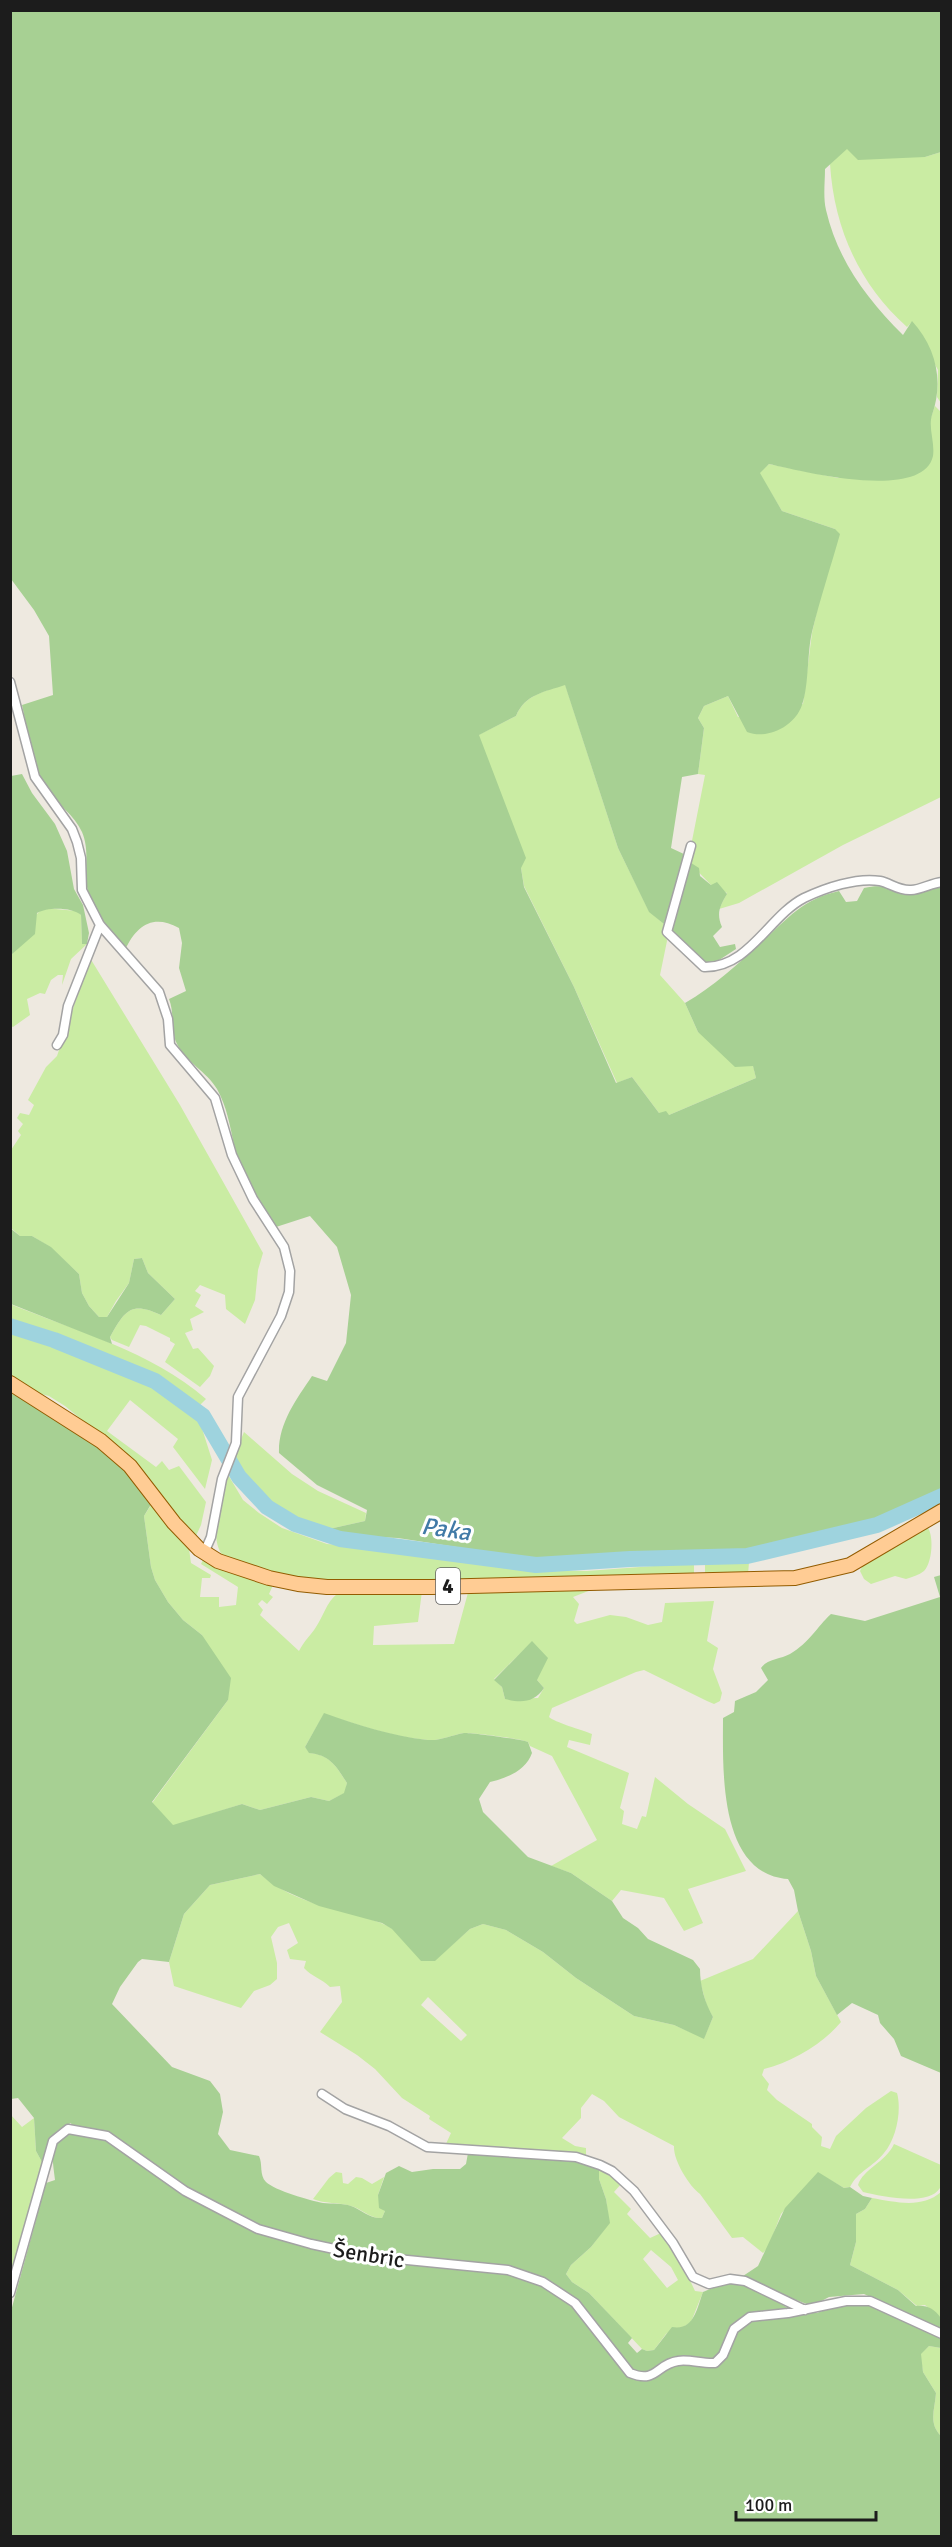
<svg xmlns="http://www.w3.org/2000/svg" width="952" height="2547" font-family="Signika,sans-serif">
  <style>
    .grass { fill: #caeca3; fill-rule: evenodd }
    .forest { fill: #a7d093 }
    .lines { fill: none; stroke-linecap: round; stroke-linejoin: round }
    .river { stroke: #9ed3de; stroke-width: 16 }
    .minor-casing { stroke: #a3a3a3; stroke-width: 11 }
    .primary-casing { stroke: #935c00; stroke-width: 16 }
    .minor { stroke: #fff; stroke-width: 8 }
    .primary { stroke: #ffcc94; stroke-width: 14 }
    .labels { text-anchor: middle; stroke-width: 6; stroke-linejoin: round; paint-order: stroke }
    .shield { fill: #fff; stroke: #606060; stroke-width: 1.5 }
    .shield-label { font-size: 21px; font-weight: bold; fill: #1c1c1c }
    .street-label { font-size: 22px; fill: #1c1c1c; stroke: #fff }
    .water-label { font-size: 24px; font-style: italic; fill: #417aa7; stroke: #fff }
  </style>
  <rect width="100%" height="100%" fill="#eee9e0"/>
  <!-- grass -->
  <path class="grass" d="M847,148l78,9 16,-5v251l-4,-6 1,-27 -26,-48 -5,5c-48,-43 -73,-99 -77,-163z
    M935,406l7,7 -1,384 -98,48 -104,58 -20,6 8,-16 -16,-8 -23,-24 17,-86 -7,-1 6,-46 -6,-10 6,-12 24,-10 10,21 65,-13 9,-71 23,-104 -53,-18 -23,-38 10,-9 69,14 92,-58z
    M565,684l53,164 31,63 15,13 3,17 -7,34 25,28 13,29 55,33 3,13 -87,37 -10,-2 -27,-36 -15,6 -43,-96 -50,-101 -3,-18 -43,-133 38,-19c9,-22 29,-24 49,-32z
    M44,908l33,3 4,4 1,29h5l-16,15 -9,26 1,-10h-5l-7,5 -6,14 -5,-1 -13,6 3,16 -17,12 -2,-1v-71c14,-13 18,-38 33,-47z
    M90,958l90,147 83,148 -5,17 -3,30 -10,24 -19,-15 -1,-14 -25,-10 -5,6 6,4 -6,11 9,6 -14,7 3,11 -8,3 8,16 5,-1 16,18 -4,10 -10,11 -35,-25 10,-18 -5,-3v-3l-24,-12 -6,-1 -11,22 -17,-7 -2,-3c15,-27 21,-36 51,-22l14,-16 -27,-26 -6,-15 -8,1 -5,24 -13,18 -9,16h-8l-10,-11 -7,-13 -3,-19 -29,-27 -18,-11h-12l-9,-8v-78l10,-15 -3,-4 5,-7 -6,-6 3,-5 9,2 5,-10 -6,-5 18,-33 11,-11z
    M10,1304c66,27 141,47 196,95l-6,6c-57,-40 -123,-65 -189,-83z
    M11,1329l39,13 88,35 17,9 44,33 13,41 -7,29 -32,-42 5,-8 -48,-39 -23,31 49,36 6,-6 7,9 10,-4 27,36 -5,23 -6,13 -58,-73 -72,-59 -16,-10 -12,-3 -26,-16z
    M244,1432l48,42 26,17 48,22 -1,8 -36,8 -21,-4 -36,-20 -17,-18 -22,-28z
    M227,1473l16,27 16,13 23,15 45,16 90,7 115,19 55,1 107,-8v12l-353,7 -51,-4 -67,-22c-16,-20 0,-59 4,-83z
    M153,1502l36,47 2,14 20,12 -1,3h-8l-2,19h19v10l17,-2 2,-18 -37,-23 2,-4 22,11 48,14 -4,9 4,3 -6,7 -5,-4 -4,4 5,6 -3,5 39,36c5,-10 12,-16 17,-24 8,-12 10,-24 21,-33l85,-3 -4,31 -44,4 -1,19 81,-1 15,-55 122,-2v3l-18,7 6,7 -5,17 3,3 33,-9 16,2 22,8 14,-3 3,-19 49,-2 -7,40 11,7 -5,21 9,24 -2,8 -6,3 -7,-3 -63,-31 -8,2 -84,36 -3,9c5,5 33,13 43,17l-2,11 -21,-5 -2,7 62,26 -9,35 4,3 -2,13 15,5 5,-13 4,1 9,-40 33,27 37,25 21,42 -58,18 15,34 -19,8 -20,-33 -43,-8 -9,11 -41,-28 -20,-7 46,-26 -45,-84 -22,-10 -2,-4c-4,-3 -58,-10 -64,-9 -12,2 -24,8 -36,7 -37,-3 -69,-15 -104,-26l-19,33 5,6c20,2 26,13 37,30l-2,10 -16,8 -18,-4 -51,13 -18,-6 -69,22 -21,-23 76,-103 -26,-65 -19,-15 -15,-18 -13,-22 -4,-13 -7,-51zM532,1642l5,38 7,8 -6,10 -33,1 -3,-12 -8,-8z
    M928,1528c6,9 4,35 -4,43 -5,4 -12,6 -18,8l-11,-3 -24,8 -7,-5 -4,-8 3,-6z
    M705,1562h44l-1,13h-43z
    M260,1874c39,33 77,32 121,49 19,7 37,26 54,37l35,-31 13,-5 23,6 37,22 33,26 58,38 40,9 30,13 9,-21 -6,-10 -7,-26 53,-22 45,-48 13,40 5,25 25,46c-18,22 -49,40 -77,47l-2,6 7,9 -2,6 10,10 35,24v3l10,10 -1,9 9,3 6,-13 30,-28 25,-17 6,2c5,18 -1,46 -13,60 -11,14 -26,18 -34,34l-6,1 -26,-15 -37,41 -13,34 -5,5 -20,-16 -11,1 -32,-44c-11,-8 -27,-34 -26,-48l-55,-29 -15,-16 -12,-7 -11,14v10l-19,20 13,8 11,2v8l-141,-10 6,-13 -22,-14 1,-3 -28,-18 -27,-29 -18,-14 -37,-23 22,-30 -2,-16 -10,1c-9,-9 -18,-10 -26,-19l2,-7 -16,-2 -3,-9 11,-7 -9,-20 -11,4 -7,10 6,26v16l-7,6 -16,6 -13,17 -67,-22 -5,-24 15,-48 26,-29zM428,1997l39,38 -6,6 -40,-36z
    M11,2115l11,12 12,-9 2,33 6,11 -31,114z
    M894,2144l47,21c1,7 2,18 -1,23 -12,19 -59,8 -77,4l-5,-7c5,-16 28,-23 36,-41z
    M599,2168l23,15 -8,9 17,17 -4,5 23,24 11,-5 17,22 17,36 8,1 -12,30 -11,7 -5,-1 -9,6 -12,16 -7,1 -5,-2 -53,-56 -17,-11 -6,-8 5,-9 20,-18 18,-24 -3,-24 -7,-20zM651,2250l20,17 7,13 -11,8 -24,-29z
    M336,2172l6,1 1,10 5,1 8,-7 6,1 10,6 12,-7 -6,18 7,16 -3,7c-12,1 -20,-9 -31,-12 -13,-4 -26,-2 -38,-7l16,-21z
    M941,2192v126l-16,-13 -8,1 -19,-16 -48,-25 6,-23v-28l9,-5 7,-11c23,4 50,11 69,-6z
    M929,2346l12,2v88c-13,-13 -6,-27 -5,-43l-13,-21 -3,-18z"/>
  <!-- forest -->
  <path class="forest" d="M11,11h930v141l-16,5 -67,3 -11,-11 -22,20c0,13 -2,28 1,41 12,51 41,89 77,125l9,-14c24,26 32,60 20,94 -4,13 3,27 1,41 -10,46 -133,15 -164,8l-9,9 22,38 53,18 5,5c-9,32 -20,65 -28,98 -5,21 -3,53 -10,73 -7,21 -34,35 -55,27l-19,-36 -24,10 -6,12 6,10 -6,46 -16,3 -11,71 15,7 -22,69 -15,-12 -31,-64 -53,-163c-20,7 -40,9 -49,31l-37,19 47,123 -5,10 3,19 50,100 42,96 16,-6 27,36 7,-2 3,4 87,-37 -3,-12 -18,1 -37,-35 -13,-29c28,-16 53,-39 77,-61 26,-24 41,-43 77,-51l7,11 11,-1 7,-13c28,-6 23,6 45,7 11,0 21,-9 32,-9v608l-62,26 -102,23 -26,9 -92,1 -79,8 -40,-1 -142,-22 -67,-3 -2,-6 36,-8 2,-11 -50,-25 -38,-32c-1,-29 17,-53 33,-77l15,5 19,-38 5,-48 -14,-48 -27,-31 -34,11c-17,-25 -35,-52 -42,-82 -4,-19 -7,-38 -17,-56 -10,-17 -31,-27 -40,-45 -7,-14 -2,-30 -8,-45l17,-8 -7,-23 3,-25 -3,-15c-26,-14 -42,-3 -54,22 -13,-18 -35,-40 -38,-63 -3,-18 3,-36 -5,-55 -7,-16 -25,-29 -36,-42 -16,-22 -18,-59 -24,-85l31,-10 -4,-59 -15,-26 -23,-31z
    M22,774l10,19 23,31 12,27 7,38 9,16 6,28 -2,11h-5l-1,-29c-9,-8 -34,-8 -44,-2l-2,21 -24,21v-179z
    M688,861l11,7 1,8 11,9 6,-3 10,12c-7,12 -11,19 -5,33l-9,9 7,11 15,-3 1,5 -26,17 -39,-36z
    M10,1228l10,8h12l19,11 28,27 3,19 7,13 10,11h8l22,-34 5,-24 8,-1 6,15 27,26 -14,16c-30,-14 -36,-5 -51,22l2,7 -101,-40z
    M10,1393c41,20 84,44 117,76 10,10 18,22 26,32l-9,15 7,51 4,13 13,22 15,18 19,15 29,43 -3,22 -76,102 21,23 69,-21 18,6 51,-13 18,4 15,-8 3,-10c-11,-17 -17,-28 -38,-30l-4,-6 19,-34c34,12 67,23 104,27 12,1 24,-5 36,-7 5,-1 61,7 64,9l4,11c-6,17 -24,25 -42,29l-11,17 4,13 45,45 43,16 41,28 11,17 15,10 10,11 45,21 7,9c0,17 5,34 13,48l-9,22 -30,-14 -40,-9 -58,-38 -33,-26 -37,-22 -23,-6 -13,5 -35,32h-14l-29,-32 -10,-6 -63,-17 -45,-20 -14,-12 -50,11 -26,29 -15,48 -27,-3 -4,3 -18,25 -8,17 60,63 38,14 10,13 3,18 -5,22 12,16 29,6c4,8 0,19 7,26 8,8 45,19 57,21 9,1 20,0 28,3 11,4 19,13 31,12l3,-7 -6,-3 -1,-13 8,-22 13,-7 13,6 21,-3h27l6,-5 2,-11 97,6 34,9v11l7,20 4,24 -19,24 -20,18 -5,9 6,8 17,11 43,45 -4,5 9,10 5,-4 5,2 7,-1 18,-23c22,4 25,-19 31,-35l26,-11 16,2 43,25 29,5 20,-8 32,-1 72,35v9l-12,-2 -8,8 2,18 13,21c-1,16 -8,30 5,43v100h-930v-225l35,-128 9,-3c-3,-25 -7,-38 19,-47l-3,-10c-20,8 -23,20 -29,39l-6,-11 -2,-33 -16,-20 -7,1z
    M941,1575h1l-1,498 -40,-17 -7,-17 -14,-16 -2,-8 -26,-12 -15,12 -21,-39 -5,-25 -13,-40 -4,-21 -6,-11c-70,-5 -65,-110 -65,-161l11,-6 1,-11 21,-9 12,-12 -7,-12c6,-9 20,-9 29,-14 20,-12 26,-26 41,-40l34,7 75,-24 -6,-20z
    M532,1641l16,17 -11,22 7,8c-10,15 -23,15 -39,11l-3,-12 -8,-7z
    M818,2172l26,16 6,-1 13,9 9,2 -7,11 -9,5v28l-6,23 48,25 18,16c12,-1 18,3 25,12v12l-77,-36 -35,3 -17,9 -42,-16 -27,-14 15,-10 27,-58z"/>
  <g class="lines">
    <!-- river -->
    <path class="river" d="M10,1326l44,14 101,41 48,35 36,61 28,30 28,17 45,15 196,26 94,-6 117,-3 130,-31 65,-29"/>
    <!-- minor casing -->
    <g class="minor-casing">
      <path id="minor" d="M10,682l25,95 37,52 5,13 4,16 1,32 18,35 59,67 9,27 2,26 45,53 17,57 21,44 31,48 6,24 -1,21 -8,24 -43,81 -2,46 -14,36 -11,58 -7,16
        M691,846l-24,86 37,35c45,1 65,-51 100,-69 21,-10 53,-21 76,-17 10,2 19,10 31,9 10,0 20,-7 31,-8
        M57,1045l6,-10 5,-29 32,-81
        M322,2094l23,15 44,17 38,21 149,10 24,8 12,6 22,20 39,52 20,34 16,7 21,-5 15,2 60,29
        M10,2293l43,-152 15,-12 39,7 78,55 73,38 53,15 56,12 141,14 35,12 32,21 55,70c27,11 26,-9 48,-12 11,-2 25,3 37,2l8,-8 11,-26 16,-12 38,-4 58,-12h24l72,33"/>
    </g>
    <!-- primary casing -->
    <g class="primary-casing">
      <path id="primary" d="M10,1383l91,58 29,25 44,57 25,26 19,12 51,17 29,6 29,3h105l363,-9 55,-13 92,-54"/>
    </g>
    <!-- minor -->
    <use href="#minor" class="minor"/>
    <!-- primary -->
    <use href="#primary" class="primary"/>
  </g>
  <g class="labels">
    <!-- shield labels -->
    <rect class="shield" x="436" y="1568" width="24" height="36" rx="4.5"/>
    <g class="shield-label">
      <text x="448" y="1593">4</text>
    </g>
    <!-- street labels -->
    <g class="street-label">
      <text transform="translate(369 2254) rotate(9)" y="8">Šenbric</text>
    </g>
    <!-- water labels -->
    <g class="water-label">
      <text transform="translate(446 1529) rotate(8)" y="8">Paka</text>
    </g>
  </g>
  <!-- border -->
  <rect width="952" height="2547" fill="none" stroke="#1c1c1c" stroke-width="24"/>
  <!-- scale -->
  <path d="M736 2511v9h140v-9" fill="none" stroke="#1c1c1c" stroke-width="3"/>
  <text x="745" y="2511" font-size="18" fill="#1c1c1c" stroke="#ffffff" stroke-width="4.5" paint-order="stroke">100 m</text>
</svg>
